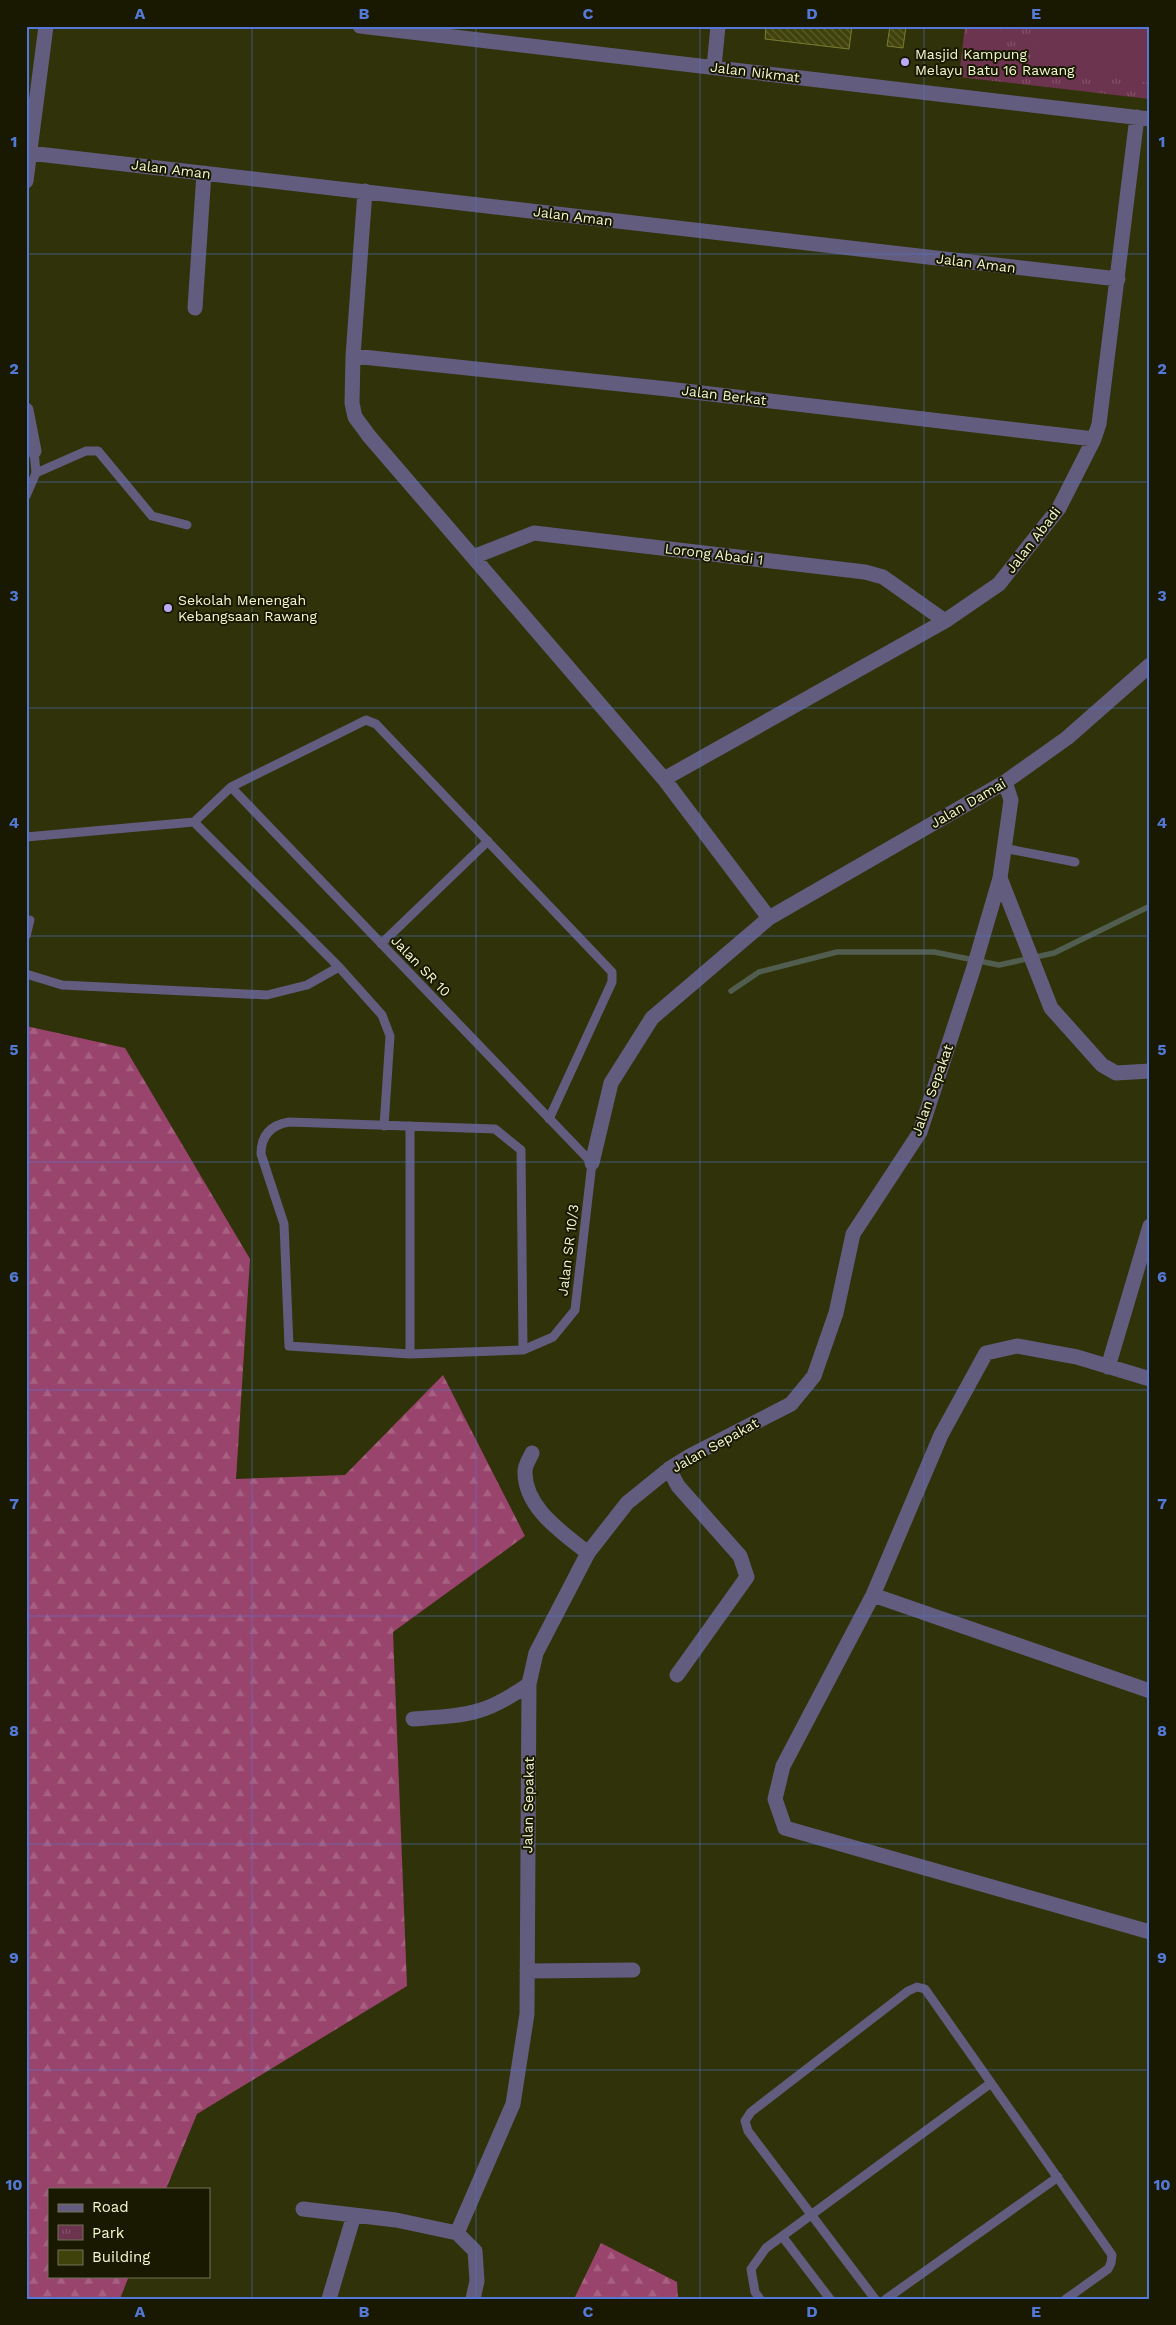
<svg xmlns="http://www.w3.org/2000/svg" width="1176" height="2325" font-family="'Work Sans',sans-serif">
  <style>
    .forest { fill: url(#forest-firs) }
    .park { fill: url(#park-tufts) }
    .garden { fill: #6d344f }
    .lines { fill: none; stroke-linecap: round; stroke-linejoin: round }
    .stream { stroke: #515d4e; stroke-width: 5.5 }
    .building { fill: url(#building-back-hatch); stroke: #797d32 }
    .service { stroke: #625c7f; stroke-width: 9 }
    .minor { stroke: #625c7f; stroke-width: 15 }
    .grid { fill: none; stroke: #5378d6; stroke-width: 1; stroke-opacity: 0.55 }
    .poi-dot { fill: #b9abf7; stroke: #181900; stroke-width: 2 }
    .labels { text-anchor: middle; stroke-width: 4; stroke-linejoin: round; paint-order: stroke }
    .poi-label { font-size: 14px; fill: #f4f8d2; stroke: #181900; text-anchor: start }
    .street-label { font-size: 14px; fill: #f4f8d2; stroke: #181900 }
    .neatline { fill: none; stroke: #5378d6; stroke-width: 2 }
    .grid-label { font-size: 16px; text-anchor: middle; font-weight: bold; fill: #5378d6 }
  </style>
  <defs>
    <pattern id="forest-firs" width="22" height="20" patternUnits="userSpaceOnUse" patternTransform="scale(1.25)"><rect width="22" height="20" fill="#99446d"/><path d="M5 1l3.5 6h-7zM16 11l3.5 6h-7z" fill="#a86081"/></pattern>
    <pattern id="park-tufts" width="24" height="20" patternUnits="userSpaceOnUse" patternTransform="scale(1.25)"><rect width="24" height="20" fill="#6d344f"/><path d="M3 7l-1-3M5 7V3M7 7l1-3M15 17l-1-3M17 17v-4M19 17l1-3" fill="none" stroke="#825267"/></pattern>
    <pattern id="building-back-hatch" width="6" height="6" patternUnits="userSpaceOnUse" patternTransform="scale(1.25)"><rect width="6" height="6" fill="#40420b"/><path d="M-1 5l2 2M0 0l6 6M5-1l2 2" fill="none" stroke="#5c5e2e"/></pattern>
  </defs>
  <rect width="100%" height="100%" fill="#303209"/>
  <!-- forest -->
  <path class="forest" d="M26,1026l99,22 125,211 -14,220 109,-4 98,-100 82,161 -132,96 14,354 -210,128 -31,75h-117v87h80l-9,23h-94z
    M601,2243l76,39 1,17h-104z"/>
  <!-- park -->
  <path class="park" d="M965,26h185v73l-191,-22z"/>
  <!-- garden -->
  <path class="garden" d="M969,26h32l-4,26 -31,-5z
    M1040,26h110v57l-116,-18z"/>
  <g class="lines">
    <!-- stream -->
    <path class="stream" d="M731,991l28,-19 78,-20h97l65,13 55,-12 96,-47"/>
  </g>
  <!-- building -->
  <path class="building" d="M766,26h86l-3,23 -84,-10z
    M890,26h16l-3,22 -16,-2z"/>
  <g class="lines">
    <!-- service -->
    <path class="service" d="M36,473l50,-22h12l54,65 35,9
      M26,496l10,-23 -2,-22
      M231,787l361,376 -17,147 -22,27 -30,13 -113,4 -121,-8 -5,-122 -23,-70c0,-19 10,-29 28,-32l206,7 26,21 2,200
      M26,837l168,-15
      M1003,848l72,14
      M26,936l4,-16
      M381,944l107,-103
      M26,974l36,11 205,10 40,-10 32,-18
      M384,1126l6,-90 -8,-21 -43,-48 -145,-145 37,-35 135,-67 10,4 236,248v10l-63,137
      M410,1354v-228
      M782,2236l48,63
      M760,2299l-5,-7 -4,-23 15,-21 225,-165
      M875,2299l-127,-168 -3,-10 6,-9 157,-121 9,-4 8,2 187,266 -1,8 -3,6 -42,30
      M886,2299l172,-122"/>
    <!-- minor -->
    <path class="minor" d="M360,26l790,93
      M714,67l4,-41
      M29,153l1089,126
      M26,181l20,-155
      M365,191l-12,165 -1,47 3,14 14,19 295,343 105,139
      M195,308l9,-135
      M353,356l315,33 426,50
      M26,410l8,41
      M473,557l61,-24 331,39 18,5 62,44
      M664,779l281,-158 54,-37 60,-76 35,-69 5,-15 38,-307
      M1000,878l51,130 51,57 14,8 34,-2
      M592,1163l19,-80 41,-65 117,-100 236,-136 62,-44 83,-73
      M1108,1367l42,-141
      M1150,1379l-73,-22 -60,-11 -31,7 -45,82 -68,160 -90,171 -8,33 10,29 365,104
      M532,1453c-2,5 -7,12 -7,18 -1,37 38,62 63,82
      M669,1469l9,17 62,70 7,21 -70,98
      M873,1595l277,96
      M413,1719c53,-4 71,-3 116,-35
      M527,1971l106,-1
      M303,2209l93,11 61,13 18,18 2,30 -4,18
      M457,2233l56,-129 14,-90 2,-330 7,-31 52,-100 39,-50 42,-34 21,-13 101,-52 23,-28 22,-63 17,-79 67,-102 53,-162 27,-92 11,-78 -6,-18
      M329,2299l25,-84"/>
  </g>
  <!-- grid -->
  <path class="grid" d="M252,26v2273M476,26v2273M700,26v2273M924,26v2273M26,254h1124M26,482h1124M26,708h1124M26,936h1124M26,1162h1124M26,1390h1124M26,1616h1124M26,1844h1124M26,2070h1124"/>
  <!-- markers -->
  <g class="poi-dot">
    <circle cx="905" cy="62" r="5"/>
    <circle cx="168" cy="608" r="5"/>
  </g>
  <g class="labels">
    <!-- poi labels -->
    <g class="poi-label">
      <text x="915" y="59">Masjid Kampung<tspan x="915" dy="16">Melayu Batu 16 Rawang</tspan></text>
      <text x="178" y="605">Sekolah Menengah<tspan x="178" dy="16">Kebangsaan Rawang</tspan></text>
    </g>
    <!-- street labels -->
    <g class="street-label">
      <text transform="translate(755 72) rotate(7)" y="5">Jalan Nikmat</text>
      <text transform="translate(171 169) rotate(7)" y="5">Jalan Aman</text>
      <text transform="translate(573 216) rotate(7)" y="5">Jalan Aman</text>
      <text transform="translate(976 263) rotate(7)" y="5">Jalan Aman</text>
      <text transform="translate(724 395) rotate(7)" y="5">Jalan Berkat</text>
      <text transform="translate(1033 540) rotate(-52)" y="5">Jalan Abadi</text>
      <text transform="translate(714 554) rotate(7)" y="5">Lorong Abadi 1</text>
      <text transform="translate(968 803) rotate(-30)" y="5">Jalan Damai</text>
      <text transform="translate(421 966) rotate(46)" y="5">Jalan SR 10</text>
      <text transform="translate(932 1090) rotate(-70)" y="5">Jalan Sepakat</text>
      <text transform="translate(568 1250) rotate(-83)" y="5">Jalan SR 10/3</text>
      <text transform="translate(715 1445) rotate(-29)" y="5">Jalan Sepakat</text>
      <text transform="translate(528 1805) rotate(-89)" y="5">Jalan Sepakat</text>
    </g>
  </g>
  <!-- border -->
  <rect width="1176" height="2325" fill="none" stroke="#181900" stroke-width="55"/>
  <!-- legend -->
  <rect x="48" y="2188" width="162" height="90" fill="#181900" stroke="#707254"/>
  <rect x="58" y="2204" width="25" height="8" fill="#625c7f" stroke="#707254"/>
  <text x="92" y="2212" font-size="15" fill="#f4f8d2">Road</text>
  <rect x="58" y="2225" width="25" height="15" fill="url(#park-tufts)" stroke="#707254"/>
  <text x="92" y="2238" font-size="15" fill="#f4f8d2">Park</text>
  <rect x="58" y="2250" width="25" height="15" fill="#40420b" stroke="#707254"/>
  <text x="92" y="2262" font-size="15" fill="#f4f8d2">Building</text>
  <rect x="28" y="28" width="1120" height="2270" class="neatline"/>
  <g class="grid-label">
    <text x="140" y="19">A</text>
    <text x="364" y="19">B</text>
    <text x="588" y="19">C</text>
    <text x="812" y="19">D</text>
    <text x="1036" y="19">E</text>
    <text x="14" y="147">1</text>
    <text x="1162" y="147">1</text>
    <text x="14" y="374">2</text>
    <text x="1162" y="374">2</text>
    <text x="14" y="601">3</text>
    <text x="1162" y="601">3</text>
    <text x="14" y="828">4</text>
    <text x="1162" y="828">4</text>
    <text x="14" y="1055">5</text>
    <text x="1162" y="1055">5</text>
    <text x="14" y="1282">6</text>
    <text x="1162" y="1282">6</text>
    <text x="14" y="1509">7</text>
    <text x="1162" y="1509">7</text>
    <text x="14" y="1736">8</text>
    <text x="1162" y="1736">8</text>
    <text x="14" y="1963">9</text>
    <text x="1162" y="1963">9</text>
    <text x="14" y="2190">10</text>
    <text x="1162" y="2190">10</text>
    <text x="140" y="2317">A</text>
    <text x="364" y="2317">B</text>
    <text x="588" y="2317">C</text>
    <text x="812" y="2317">D</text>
    <text x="1036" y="2317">E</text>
  </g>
</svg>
